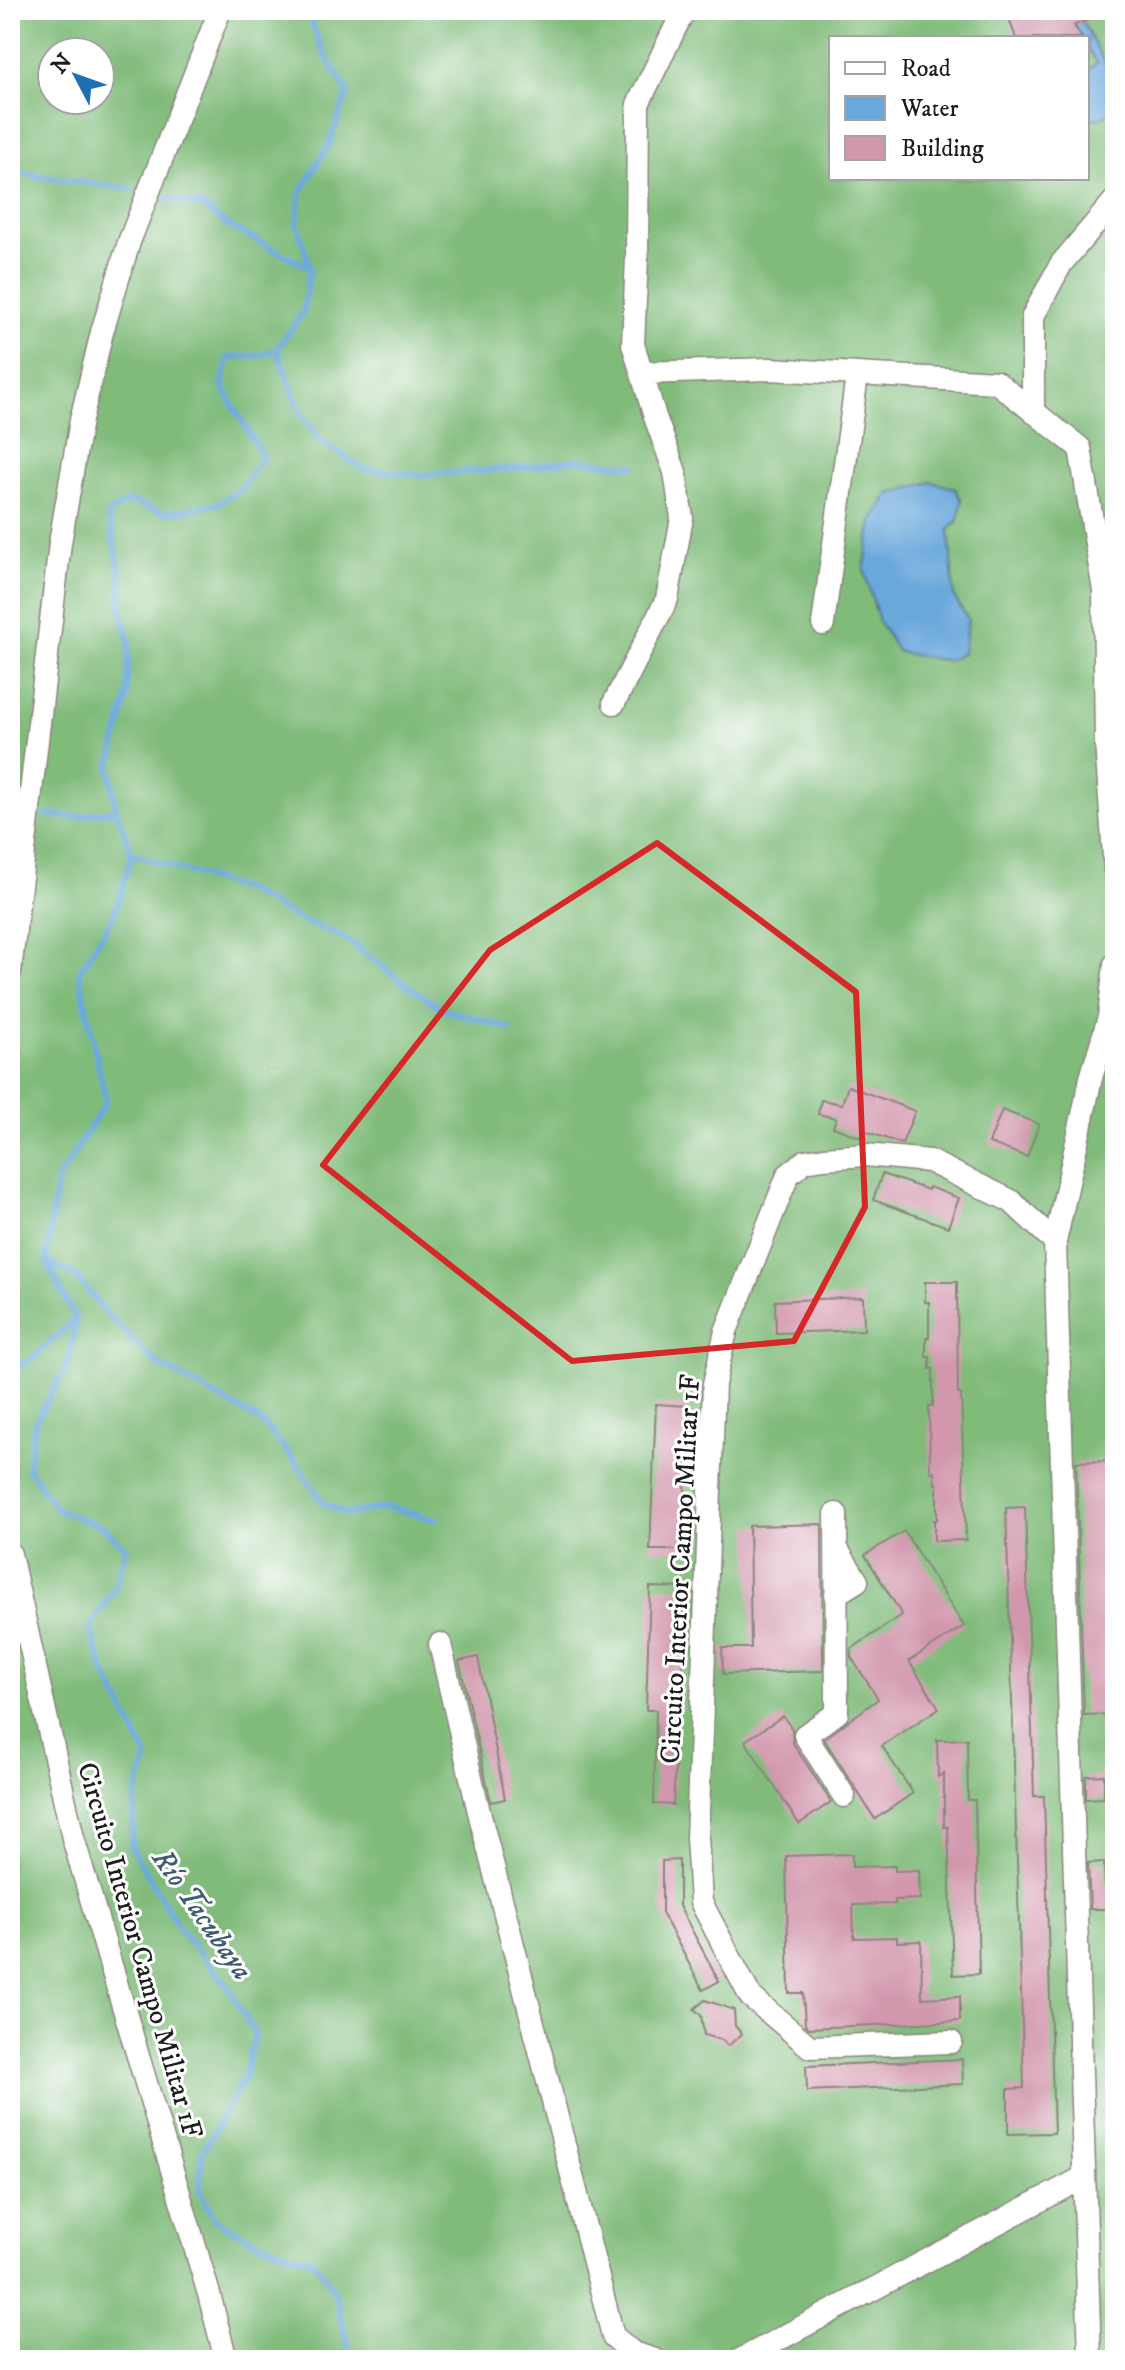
<svg xmlns="http://www.w3.org/2000/svg" width="1125" height="2370" font-family="'IM FELL DW Pica',serif">
  <style>
    .forest { fill: #80bb7a; stroke: #4e6c4b; stroke-width: 2; fill-rule: evenodd }
    .water { fill: #6aa8dc; stroke: #43627c; stroke-width: 2 }
    .lines { fill: none; stroke-linecap: round; stroke-linejoin: round }
    .stream { stroke: #6aa8dc; stroke-width: 6 }
    .building { fill: #d297ad }
    .minor-casing { stroke: #8a867e; stroke-width: 25 }
    .minor { stroke: #fff; stroke-width: 22 }
    .marked { fill: none; stroke: #d62828; stroke-width: 6; stroke-linejoin: round }
    .labels { text-anchor: middle; stroke-width: 6; stroke-linejoin: round; paint-order: stroke }
    .street-label { font-size: 28px; fill: #1c1c1c; stroke: #fff }
    .water-label { font-size: 30px; font-style: italic; fill: #3f5b72; stroke: #fff }
  </style>
  <rect width="100%" height="100%" fill="#fff"/>
  <filter id="ink" filterUnits="userSpaceOnUse"><feTurbulence type="fractalNoise" baseFrequency=".0125" numOctaves="2"/><feDisplacementMap in="SourceGraphic" scale="16" xChannelSelector="R" yChannelSelector="G"/><feConvolveMatrix kernelMatrix="1 2 1 2 8 2 1 2 1" color-interpolation-filters="sRGB"/></filter>
  <filter id="wash" filterUnits="userSpaceOnUse"><feTurbulence type="fractalNoise" baseFrequency=".006" numOctaves="4" result="noise"/><feDisplacementMap in="SourceGraphic" scale="32" xChannelSelector="R" yChannelSelector="G"/><feGaussianBlur stdDeviation="1.8" result="paint"/><feColorMatrix in="noise" values="0 0 0 0 0 0 0 0 0 0 0 0 0 0 0 0 0 1.4 0 .05"/><feComposite in="paint" operator="in"/></filter>
  <g filter="url(#wash)">
    <rect width="100%" height="100%" fill="#f7efe0"/>
    <!-- forest -->
    <path class="forest" d="M10,10h1105v2350h-1105zM831,38h256v140h-256zM52,52h48v48h-48z"/>
    <!-- water -->
    <path class="water" d="M1083,22l32,61v27l-16,9 -12,-1v-48l10,-7 -10,-16v-9h-5l-9,-13z
      M931,482l24,6 7,13 -4,19 -9,10 5,67 14,23 -5,33 -15,8 -50,-9 -19,-30 -15,-52 8,-49 17,-27z"/>
    <g class="lines">
      <!-- stream -->
      <path class="stream" d="M306,10l18,43 24,39 -19,52 -29,49 -3,31 13,44 -7,44 -26,37 -16,6 -33,3 -6,28 41,71 -23,33 -24,14 -49,9 -39,-12 -20,13 13,61v33l8,32 -2,57 -17,70 6,43 16,44 -18,61 -35,58 27,129 -49,78 -11,81 30,58 -7,44 -34,59 -7,46 29,42 47,17 22,22 -11,38 -25,41 14,43 43,85 -11,39 -5,52 50,84 46,54 28,49 -11,44 -42,75 -2,38 15,29 43,22 54,18 11,12 14,28 11,46 -3,14
        M10,170c40,11 81,11 122,20
        M166,198l37,8 24,19 83,43
        M277,349l24,65 19,26 43,29 57,6 99,-7 57,-8 58,6
        M10,811h1
        M46,815l30,2 40,-7
        M132,854l111,35 56,30 46,19 55,42 42,29 67,19
        M46,1261l30,15 30,37 50,50 106,59 35,42 26,39 23,11 42,-7 48,13
        M10,1372l22,-13 43,-40"/>
    </g>
    <g id="blocks">
      <!-- building -->
      <path class="building" d="M1006,10h104v3l-36,12 8,13h-66z
        M848,1086l67,25 -13,33 -37,-13 -3,7 -29,-11 3,-9 -18,-4 3,-14 21,4z
        M1002,1110l37,14 -12,33 -38,-14z
        M882,1174l46,16 1,-3 30,11 -11,29 -75,-27z
        M925,1282h32l1,112h3l5,146 -32,1v-21h3v-36h-2l-1,-13 -4,1 -1,-66h4v-37h-3v-12h-4v-20h3v-35h-4z
        M863,1297l1,33 -88,3 -1,-32z
        M656,1404l31,2 -3,144h-34z
        M1115,1461v116h-2l2,137 -31,1 -8,-253z
        M1025,1507l9,289h10l10,337 -46,1v-45l16,-1 -18,-580z
        M822,1524l1,147 -100,3 -1,-26h29l-2,-122z
        M904,1531l60,95 -55,35 30,47 -57,38 31,47 -38,26 -51,-80 54,-40 -27,-42v-8l51,-34 -37,-60z
        M650,1587l35,1 -4,123h-3l-5,94 -19,-1 2,-94h-10z
        M478,1657l27,142 -14,3 -32,-141z
        M783,1716l9,13 1,14 38,59 -32,22 -54,-83z
        M967,1739l1,61h7l4,174 -26,1 -5,-148h-4v-54l-6,4 -1,-37z
        M1104,1775v23l-18,1v-23z
        M852,1854v13l43,-1v5l24,-1 1,29 -25,1v4l-42,1 1,33 43,-1v5l24,-1 1,57 38,-2v25l-151,7 -4,-4 -2,-31h-14l-3,-137z
        M679,1860v46l40,75 -16,9 -41,-77v-52z
        M1104,1862l1,24h10v23h-25l-2,-46z
        M705,2000l29,10 1,16 7,8 -14,12 -6,-6 -18,-5 -3,-20 -7,-6z
        M962,2059l1,25 -156,7 -1,-25z"/>
    </g>
  </g>
  <g filter="url(#ink)">
    <use href="#blocks" fill-opacity="0" stroke="#8a867e" stroke-width="2"/>
    <g class="lines">
      <!-- minor casing -->
      <g class="minor-casing">
        <path id="minor" d="M642,373l128,-4 226,13 84,66 24,143 2,151 9,128
          M1033,412v-96l28,-52 54,-64
          M823,624l34,-248
          M614,703l53,-104 15,-81 -7,-46 -20,-55 -22,-73 4,-86 1,-154 46,-94
          M10,972l50,-429 21,-123 21,-88 27,-90 91,-232
          M836,1514l1,199 -32,22 39,61
          M10,1554l63,284 136,456 17,66
          M836,1594l21,-13 -20,-32
          M440,1644l39,168 134,524 20,17 22,7
          M951,2042l-141,5 -60,-51 -49,-94 -4,-64 17,-454 12,-53 62,-156 17,-14 19,-3 41,-3 64,6 82,40 44,41
          M740,2360l344,-183
          M1090,2360l-35,-1118 36,-164 18,-61 6,-53"/>
      </g>
      <!-- minor -->
      <use href="#minor" class="minor"/>
    </g>
  </g>
  <!-- marked area -->
  <path class="marked" d="M657,843l199,149 9,215 -71,134 -222,20 -249,-196 167,-215z"/>
  <g class="labels">
    <!-- street labels -->
    <g class="street-label">
      <text transform="translate(679 1569) rotate(-87)" y="10">Circuito Interior Campo Militar 1F</text>
      <text transform="translate(141 1950) rotate(74)" y="10">Circuito Interior Campo Militar 1F</text>
    </g>
    <!-- water labels -->
    <g class="water-label">
      <text transform="translate(203 1914) rotate(55)" y="10">Río Tacubaya</text>
    </g>
  </g>
  <!-- margin -->
  <rect width="1125" height="2370" fill="none" stroke="#fff" stroke-width="40"/>
  <!-- legend -->
  <rect x="829" y="36" width="260" height="144" fill="#ffffff" stroke="#a4a4a4" stroke-width="2"/>
  <rect x="845" y="62" width="40" height="12" fill="#ffffff" stroke="#a4a4a4" stroke-width="2"/>
  <text x="901" y="76" font-size="24" fill="#1c1c1c">Road</text>
  <rect x="845" y="96" width="40" height="24" fill="#6aa8dc" stroke="#a4a4a4" stroke-width="2"/>
  <text x="901" y="116" font-size="24" fill="#1c1c1c">Water</text>
  <rect x="845" y="136" width="40" height="24" fill="#d297ad" stroke="#a4a4a4" stroke-width="2"/>
  <text x="901" y="156" font-size="24" fill="#1c1c1c">Building</text>
  <!-- north arrow -->
  <g transform="translate(76 76) rotate(311)"><circle r="38" fill="#ffffff" stroke="#a4a4a4" stroke-width="2"/>
  <path d="M0-6L14 30L0 20L-14 30Z" fill="#1f6fb2"/>
  <text y="-12" font-size="22" font-weight="bold" text-anchor="middle" fill="#1c1c1c">N</text>
  </g>
</svg>
